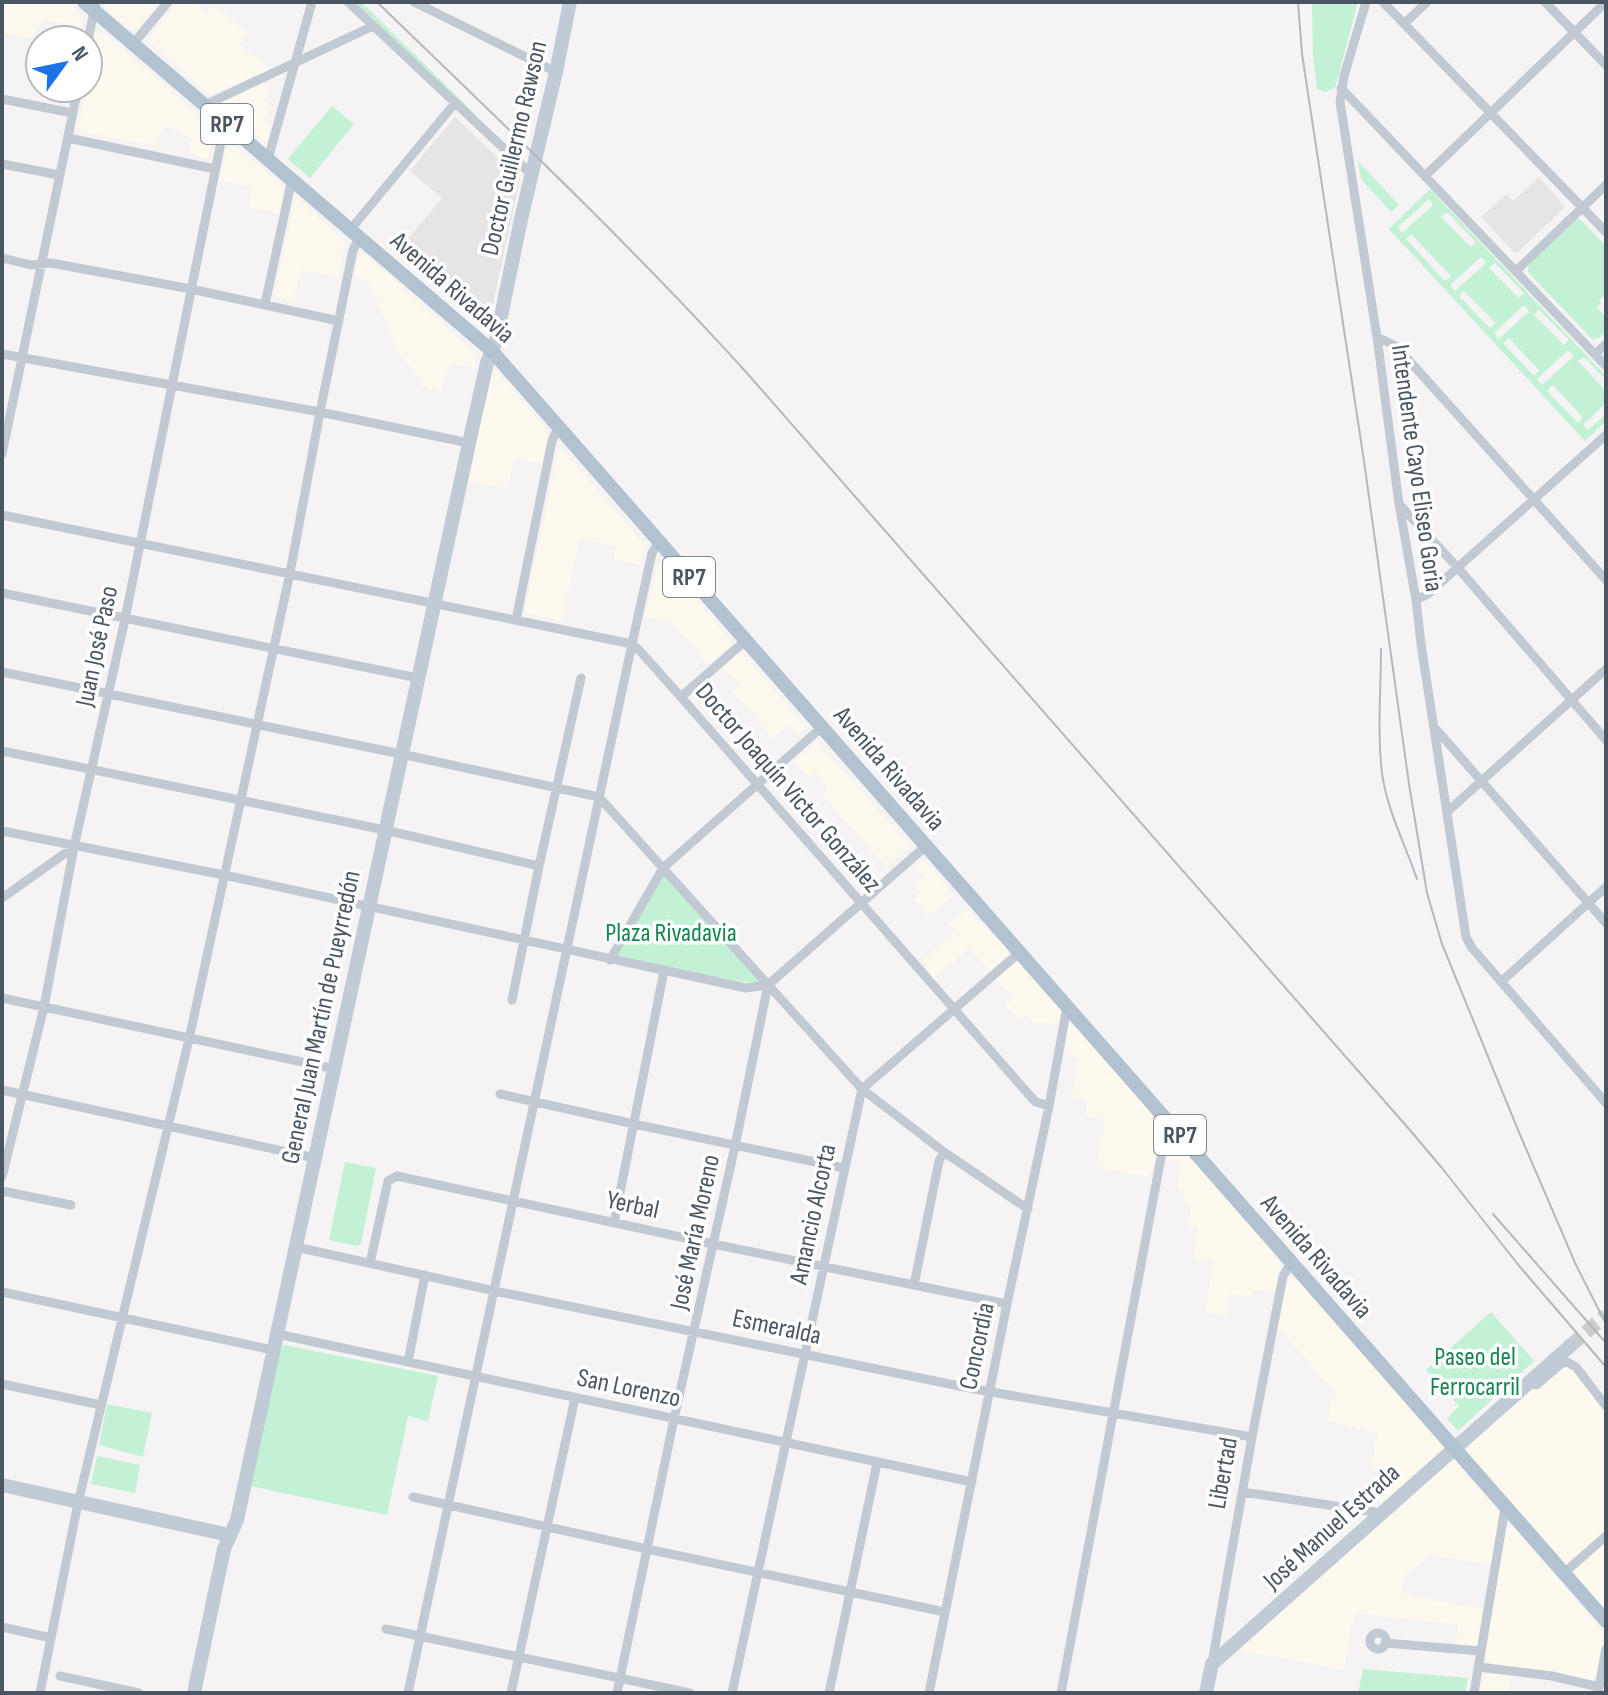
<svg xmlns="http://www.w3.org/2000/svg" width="1608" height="1695" font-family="'Sofia Sans Condensed',sans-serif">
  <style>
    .commercial { fill: #fdf9ef }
    .education { fill: #e6e4e5 }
    .green { fill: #c3f1d5; fill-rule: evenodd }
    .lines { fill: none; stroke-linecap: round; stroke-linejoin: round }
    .secondary-tunnel { stroke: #caccce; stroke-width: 14; stroke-dasharray: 14 7; stroke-linecap: butt }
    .street { stroke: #c1cad2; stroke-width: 9 }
    .secondary { stroke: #c1cbd6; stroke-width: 14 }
    .primary { stroke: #b3c2d1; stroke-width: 14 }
    .rail { stroke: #b5b8bd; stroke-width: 2 }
    .labels { text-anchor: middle; stroke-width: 7; stroke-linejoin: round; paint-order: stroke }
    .shield { fill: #fff; stroke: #808990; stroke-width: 2 }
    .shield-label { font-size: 24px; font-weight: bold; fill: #4a5661 }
    .street-label { font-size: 26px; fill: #4a5661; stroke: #fff }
    .park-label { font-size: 26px; fill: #17864f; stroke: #fff }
  </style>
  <rect width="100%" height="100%" fill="#f5f3f3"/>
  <!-- commercial -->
  <path class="commercial" d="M2,2h66l11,10 4,8 -1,7 -36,-7 -16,18 -28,-5z
    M105,2h53l-22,28 -4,1 -27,-23z
    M179,2h14l12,11 8,-9 34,29 -8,11 30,25 -60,26 -60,-53v-4z
    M98,33h6l108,94 -3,29 -3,3 -17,-6 3,-15 -29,-13 -6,21 -76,-14 -3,-5 9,-39h1z
    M264,82l6,10 -6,8 8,7 -9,11 7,8 -3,14 -3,2 -38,-32 -2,-5 1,-4z
    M227,146h7l47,38 3,6 -5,23 -31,-6 4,-20 -33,-7z
    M297,198l48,44 -7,36 -37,-8 -8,31 -16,-4 -2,-4 19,-92z
    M363,253l109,97 5,18 -24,-4 -7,8 -5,20 -19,-6v-5l-27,-32 1,-3 -27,-65 -15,-4 5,-22z
    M495,370l50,58 3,9 -6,27 -28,-6 -6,31 -39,-9 22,-109z
    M558,451l8,3 78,90 -4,21 -26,-6 1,-13 -35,-7 -19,82 -33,-8 -3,-4z
    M663,562l69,79 -1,4 -23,19 -34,-40 -29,-7 13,-53z
    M737,653h5l63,72v4l-7,6 -10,-11 -15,14 -14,-15 3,-3 -14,-15 -3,1 -12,-13 7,-8 -17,-19z
    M817,742l92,102v4l-23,19 -63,-72 6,-6 -13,-16 -7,5 -15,-16z
    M922,861l3,1 29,32 -25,22 -15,-16 7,-7 -6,-8 8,-8 -8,-10z
    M966,909l42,41v5l-18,16 -21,-23 -35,31 -11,-18 32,-30 -5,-7z
    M1017,961l43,48 1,3 -3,12 -24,-1 -8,-8 -6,6 -14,-16 7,-7 -17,-20z
    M1070,1026l7,2 87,100 -14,49 -54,-9 9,-48 -20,-5 3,-15 -16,-3 7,-39 -12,-3v-24z
    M1175,1141l103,117 2,5 -4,30 -23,-3 -1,7 -22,-3 -3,21 -22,-3 8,-50 -20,-4 5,-30 -10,-3 3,-19 -8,-2 2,-13 -8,-2 4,-26 -15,-4 2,-14z
    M1294,1277l4,2 146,169v3l-60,55 -9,-9 5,-25 -8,-4 5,-34 -50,-14 4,-20 6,-5 -59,-68 10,-46 2,-3z
    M1567,1365l5,4 34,44v200l-139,-158v-6l2,-5 92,-78z
    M1449,1460l8,3 41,48 2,3 -7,51 -64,-10 -24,21 -4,16 12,3v2l73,12 -8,37 -5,2 -17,-2 2,-21 -104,-12 -10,57 -109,-21z
    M1512,1526l91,106 -7,44 -7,7 -98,-19 -4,-5 -2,-5 20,-125z
    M1490,1674l21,3 -3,16 -27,-2 3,-13z"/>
  <!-- education -->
  <path class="education" d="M455,117l65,62 -31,143 -7,3 -86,-72 46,-55 -32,-27z
    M1539,177l26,30 -47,45h-4l-33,-35 25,-23 7,7z"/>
  <!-- green -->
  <path class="green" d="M354,2h7l116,114 -1,1z
    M1312,2h46l-23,86 -10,4 -8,-3 -4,-33z
    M332,106l22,18 -44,54 -22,-19z
    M1358,161l41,44 -8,7 -30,-33z
    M1430,189l176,187v4l-22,-23 -6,4 28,30v12l-23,22 5,5 18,-16v7l-21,20 -196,-212zM1429,199l4,6 -31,28 -4,-6zM1447,212l29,30 -5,5 -30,-30zM1411,234l40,42 -6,5 -39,-42zM1481,257l5,6 -31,28 -5,-6zM1495,263l29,30 -5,5 -30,-30zM1464,291l32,32 -6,5 -31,-32zM1524,305l5,6 -30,28 -5,-6zM1539,310l30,30 -5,5 -30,-30zM1509,338l30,32 -5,6 -31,-33zM1568,350l6,6 -32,29 -5,-6zM1553,385l30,33 -5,5 -31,-32z
    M1580,219l26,27v47l-7,7 2,3 -4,5 9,9v15l-7,6 -7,1 -64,-67v-7l48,-45z
    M663,868l105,117 -104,-14 -54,-11z
    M345,1162l31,6 -15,76 -4,2 -28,-6z
    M1491,1312l43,49 -76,70 -11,-12 12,-13 -33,-36z
    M284,1345l154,31 -10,45 -20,-5 -21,99 -136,-29 29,-138z
    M107,1404l45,9 -9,44 -44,-12z
    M97,1456l43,9 -5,28 -44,-9z
    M1363,1669l105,9 -3,15h-107z"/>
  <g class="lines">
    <!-- secondary-tunnel -->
    <path class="secondary-tunnel" d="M1570,1346l36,-31"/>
    <!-- street -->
    <path class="street" d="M348,2l183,172
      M414,2l142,70
      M1366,2l-22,74 -4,26 37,235 22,167 17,96 5,44 45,293 6,11 134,155
      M1383,2l223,230
      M1545,2l61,63
      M1404,24l23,-22
      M88,40l8,-38
      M133,44l35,-42
      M1341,88l265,278
      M2,99l70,14
      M205,105l168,-79
      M68,138l147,31
      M268,159l44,-157
      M2,164l57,11
      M1425,176l181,-174
      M351,229l104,-126
      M2,258l29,7 20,-2 140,26 148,32
      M1516,271l90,-86
      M265,304l27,-125
      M1377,337l19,9 210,234
      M2,354l318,58 149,31
      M1595,354l11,-10
      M2,454l76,-366
      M1399,504l59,64 148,172
      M2,515l630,129 7,6 42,47 350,400 5,5 13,4
      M2,593l416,85
      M1416,600l12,-6 178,-159
      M516,620l36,-179 7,-15
      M2,672l399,82 198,43 263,292 82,63 84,57
      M681,697l64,-56
      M1434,727l172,196
      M2,751l383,79 154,36
      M1447,812l159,-143
      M2,831l222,44 522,113 22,-3
      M2,898l72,-51
      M610,960l53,-92 159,-141
      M1501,982l105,-95
      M2,998l333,71
      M512,1000l27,-134 42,-188
      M2,1090l313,68
      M500,1094l134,30 210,44
      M2,1177l42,-170 30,-160 51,-228 100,-497
      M2,1191l69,14
      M614,1223l50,-252
      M296,1247l199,44 479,98 278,48
      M370,1263l18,-82 9,-5 316,68 294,60
      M914,1285l25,-124 5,-9
      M2,1292l271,58
      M277,1334l695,148
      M408,1362l17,-87
      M2,1384l99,21
      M1536,1385l26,-22 5,-1 9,5 30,39
      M1243,1492l138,21
      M413,1497l234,52 298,63
      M1564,1573l42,-37
      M2,1627l49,11
      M386,1629l304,64
      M1370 1641a8 8 0 1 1 16 0a8 8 0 1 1-16 0Z
      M1385,1643l96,8
      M1212,1663l40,-226 31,-161 8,-13
      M1479,1667l73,9 47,11
      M60,1676l79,17
      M40,1693l38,-190 111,-464 101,-466 30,-161 33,-162 7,-13
      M408,1693l224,-1049 20,-91 7,-11
      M511,1693l64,-295
      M617,1693l57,-274 61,-273 33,-161 158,-139
      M732,1693l130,-604 157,-136
      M829,1693l48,-230
      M929,1693l78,-389 42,-198 18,-99
      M1061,1693l104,-557 9,-8
      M1474,1693l31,-185
      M1598,1693l8,-44"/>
    <!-- secondary -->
    <path class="secondary" d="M2,1485l227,50
      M194,1693l30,-144 13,-29 232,-1077 18,-80 9,-22 25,-122 35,-147 14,-70
      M1206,1693l6,-29 358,-318"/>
    <!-- primary -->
    <path class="primary" d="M84,2l408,349 1114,1270"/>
    <!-- rail -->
    <path class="rail" d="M377,2c125,121 252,241 369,370l663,757 33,39 78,99 86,100
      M1298,2l4,52 62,407 45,323 18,109 15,51 76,186 58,135 30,59
      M1381,649c0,41 -4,83 1,124 5,37 23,71 35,106
      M1493,1214l113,129"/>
  </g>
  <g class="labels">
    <!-- shield labels -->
    <g class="shield">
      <rect x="201" y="104" width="52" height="40" rx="6"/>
      <rect x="663" y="557" width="52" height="40" rx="6"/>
      <rect x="1154" y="1115" width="52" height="40" rx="6"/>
    </g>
    <g class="shield-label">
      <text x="227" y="132">RP7</text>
      <text x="689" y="585">RP7</text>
      <text x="1180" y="1143">RP7</text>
    </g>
    <!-- street labels -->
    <g class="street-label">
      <text transform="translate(513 148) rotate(-77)" y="9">Doctor Guillermo Rawson</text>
      <text transform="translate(453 287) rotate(41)" y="9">Avenida Rivadavia</text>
      <text transform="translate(1418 468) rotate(82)" y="9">Intendente Cayo Eliseo Goria</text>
      <text transform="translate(96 646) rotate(-78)" y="9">Juan José Paso</text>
      <text transform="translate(890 768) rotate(49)" y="9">Avenida Rivadavia</text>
      <text transform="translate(789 787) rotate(49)" y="9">Doctor Joaquín Victor González</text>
      <text transform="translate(320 1017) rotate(-78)" y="9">General Juan Martín de Pueyrredón</text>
      <text transform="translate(633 1204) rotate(12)" y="9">Yerbal</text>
      <text transform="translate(812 1214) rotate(-78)" y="9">Amancio Alcorta</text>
      <text transform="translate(694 1232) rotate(-78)" y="9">José María Moreno</text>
      <text transform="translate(1317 1256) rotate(49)" y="9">Avenida Rivadavia</text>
      <text transform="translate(777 1326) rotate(12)" y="9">Esmeralda</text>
      <text transform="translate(976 1346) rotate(-78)" y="9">Concordia</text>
      <text transform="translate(629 1387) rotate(12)" y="9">San Lorenzo</text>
      <text transform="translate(1222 1473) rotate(-80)" y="9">Libertad</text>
      <text transform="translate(1331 1526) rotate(-42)" y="9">José Manuel Estrada</text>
    </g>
    <!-- park labels -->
    <g class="park-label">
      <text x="671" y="941">Plaza Rivadavia</text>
      <text x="1475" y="1365">Paseo del<tspan x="1475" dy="30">Ferrocarril</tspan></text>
    </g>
  </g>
  <!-- border -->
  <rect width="1608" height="1695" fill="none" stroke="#4a5661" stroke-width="8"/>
  <!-- north arrow -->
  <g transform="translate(64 64) rotate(57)"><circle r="38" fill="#ffffff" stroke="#b7bbc0" stroke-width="2"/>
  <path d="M0-6L14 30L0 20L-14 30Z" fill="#1a73e8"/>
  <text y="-12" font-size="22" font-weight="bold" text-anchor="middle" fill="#4a5661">N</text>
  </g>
</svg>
